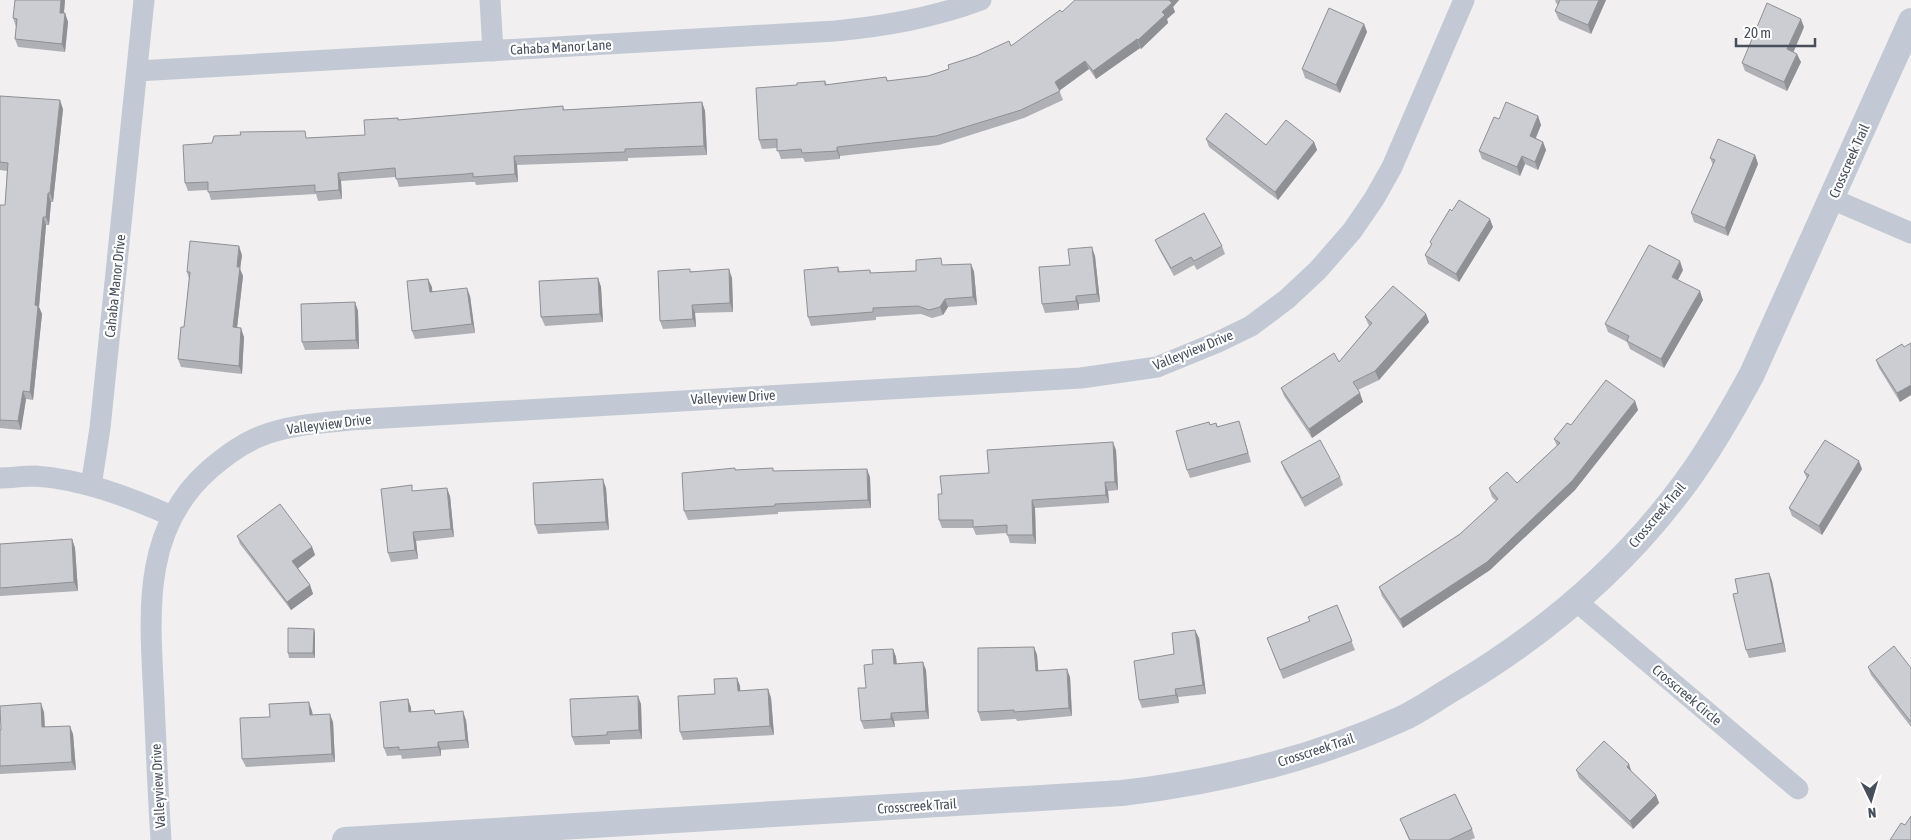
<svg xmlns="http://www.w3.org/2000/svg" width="1911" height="840" font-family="'Asap Condensed',sans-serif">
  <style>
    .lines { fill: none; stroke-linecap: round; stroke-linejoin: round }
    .minor { stroke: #c2c9d4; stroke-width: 21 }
    .tertiary { stroke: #c2c9d4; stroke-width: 26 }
    .wall { fill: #afb0b5 }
    .shaded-wall { fill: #8f9094 }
    .building { fill: #cccdd3; stroke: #8f9094 }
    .labels { text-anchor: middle; stroke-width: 4.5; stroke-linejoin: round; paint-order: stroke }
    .street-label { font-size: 14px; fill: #474f5c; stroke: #fff }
  </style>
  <rect width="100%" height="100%" fill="#f1efef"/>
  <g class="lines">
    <!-- minor -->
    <path class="minor" d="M490,0l3,51
      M137,71l698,-40c51,-5 98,-13 146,-31
      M1832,199l79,34
      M0,478c11,0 23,-2 35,-2 47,3 94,21 137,40
      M91,486l9,-58 44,-428
      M1576,601l222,188
      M161,840c-3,-47 -5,-93 -7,-140 -4,-84 -14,-170 56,-231 15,-13 33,-26 51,-33 28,-11 59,-13 89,-16l731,-42 76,-11 61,-25 33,-16 36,-27 31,-29 34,-39 22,-32 18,-32 72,-167"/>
    <!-- tertiary -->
    <path class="tertiary" d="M345,840l777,-47c96,-11 191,-34 279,-74 18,-8 34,-20 51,-30 90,-53 172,-122 234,-207 25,-34 46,-71 66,-108l159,-353"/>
  </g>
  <!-- wall -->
  <path class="wall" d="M15,0h50l-1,13h1l3,9 -3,30 -47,-5 -3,-8 1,-12 -3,-9z
    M1075,0h104l-6,7 2,5 -8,7 1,4 -27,26 -1,-1 -44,31 -7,-10 -30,21 4,10 -39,18 -85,27 -99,11v3l-35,3 -2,-4 -22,1 -4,-11 -15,1 -3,-9 38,-55 28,-4 2,4 59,-8 2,4 40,-5 21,-7 62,-23 51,-34z
    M1555,0h51l-15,34 -32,-14 -4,-9 3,-6 -2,-2z
    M1364,24l3,8 -27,61 -35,-15 -3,-9z
    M1804,27l-11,25 8,10 -14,29 -42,-20 -3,-8z
    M0,96l63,13 -10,93h-2l-2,23h-3l-7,82 3,7 -9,86 -7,-1 -5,31 -21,-2v-223h5l2,-34 -7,-1z
    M702,102l3,9 2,44 -79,3v3l-111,4 1,17 -42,3 -1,-3h-6l-70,5 -3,-10 -55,4 1,18 -24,2 -2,-7 -105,6 -3,-10 -20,1 -3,-8 123,-45 57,-3 33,-17 1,2 164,-14 1,4z
    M1538,116l3,9 -5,13 7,4 3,8 -8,20 -13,-6 -5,12 -38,-17 -3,-8 20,-32z
    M1206,139l60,6 48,-3 3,8 -39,50 -69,-53z
    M1755,155l3,9 -30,72 -34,-14 -3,-9 22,-48 -3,-7z
    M1493,227l-34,55 -31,-18 -3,-9 6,-10 -1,-3z
    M1155,240l67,6 3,8 -28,16 -3,-5 -20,11 -15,-27z
    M242,255l-2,14 3,7 -6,52 7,9 -2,37 -61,-7 -3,-8 6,-32 5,-48 -2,-7z
    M1095,256l5,46 -21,2v6l-34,3 -3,-9 28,-39z
    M971,264l3,8 3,33 -29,2 -5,8 -11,3 -11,-4 -45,3v3l-65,6 -3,-9 30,-50 2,5 30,-2 1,3 45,-2 28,-6z
    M1683,270l-5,10 25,20 -39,68 -34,-19 -3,-7 -19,-10 -3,-8z
    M691,271l41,7 1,34 -38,1 1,14 -33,2 -3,-8z
    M598,278l3,9 2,35 -58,4 -4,-9z
    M432,287v5l38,4 5,37 -60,6 -3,-8z
    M355,302l3,9 1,38 -54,1 -3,-8z
    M1426,314l3,8 -50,58 -21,10 5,12 -51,36 -28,-42 -3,-8 58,-26 30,-36 -4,-9z
    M1902,344l-2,58 -21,-34 -3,-8z
    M1635,401l3,9 -63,80 -85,80 -87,58 -21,-32 -3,-9 81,-53 36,-33 -4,-4 -3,-9 28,-5 40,-37 -3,-7 17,-14z
    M1216,423l2,4 24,3 9,32 -61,16 -3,-8 23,-45z
    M1116,450l2,40 -10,1 1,12 -74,5 1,36 -26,-1 -3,-10 -31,2 -3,-7h-31l-3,-8 3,-26 47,-21z
    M1281,462l59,15 3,8 -38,22 -21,-37z
    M1862,469l-40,66 -30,-19 -3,-8 18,-29 -3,-7z
    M735,470l39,1 96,6 1,31 -93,4v2l-90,6 -4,-9z
    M606,488l3,42 -71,4 -3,-9z
    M414,491l36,5 4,41 -38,4 2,18 -27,3 -3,-9z
    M237,536l75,11 3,8 -17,13 12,17 3,9 -22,16 -51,-66z
    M72,539l3,9 3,43 -78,5v-52z
    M1769,573l3,8 14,71 -37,6 -3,-8 -8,-57z
    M1337,605l18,45 -72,29 -16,-41 43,-17z
    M315,633v25h-26l-1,-5z
    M1199,638l7,56 -28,3 1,6 -37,5 -3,-8 35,-46z
    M1034,647l3,8 1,16 32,6 2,39 -55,5 -1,-2 -35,2 -3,-9z
    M893,649l3,8 1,7 29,6 3,49 -35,2 1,6 -31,2 -3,-8 5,-33 7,-24z
    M1868,667l43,1v59l-40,-52z
    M737,678l3,8v5l28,-2 3,9 3,37 -91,5 -3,-8 35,-38z
    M408,699l3,9v4l23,-2 2,4 30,6 3,28 -28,2v6l-39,3 -1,-4 -14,1 -3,-8z
    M641,704l1,35 -32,1v4l-35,1 -3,-8z
    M312,711l1,4 20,7 2,40 -89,5 -4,-8 28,-42z
    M44,712l1,15 28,7 3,36 -76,4v-44z
    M1576,770l56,2 24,23 3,8 -26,26 -54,-51z
    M1400,819l72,10 3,9 -5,2h-61z"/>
  <!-- shaded-wall -->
  <path class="shaded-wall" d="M61,0h4l-2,21 -3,-8z
    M1169,0h10l-6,7 2,5 -8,7 1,4 -27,26 -3,-9 24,-28z
    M1599,0h7l-15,34 -3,-9z
    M65,13l3,9 -3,30 -3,-8z
    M1801,19l3,8 -13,31 -4,-9z
    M1364,24l3,8 -27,61 -4,-8z
    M1137,39l3,9 -44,31 -3,-8z
    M1797,54l4,8 -14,29 -3,-9z
    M1085,61l4,8 -30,22 -4,-9z
    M60,100l3,9 -10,93 -3,-9z
    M702,102l3,9 2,44 -3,-9z
    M1538,116l3,9 -8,19 -3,-8z
    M1314,142l3,8 -39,50 -3,-8z
    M1543,142l3,8 -8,20 -3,-8z
    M837,147l3,9v3l-3,-8z
    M1755,155l3,9 -30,72 -3,-8z
    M514,156l3,9 1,17 -3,-8z
    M1522,156l3,8 -5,12 -3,-9z
    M338,173l3,8 1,18 -3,-9z
    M48,193l3,9 -2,23 -3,-8z
    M43,217l3,8 -7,82 3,7 -9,86 -3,-8 5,-87z
    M1490,219l3,8 -34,55 -3,-8z
    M239,246l3,9 -2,14 3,7 -7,60 -3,-9z
    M1092,247l3,9 5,46 -3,-8z
    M1680,261l3,9 -8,15 -3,-8z
    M971,264l3,8 3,33 -4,-8z
    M729,269l3,9 1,34 -3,-9z
    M598,278l3,9 2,35 -3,-8z
    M428,279l4,8 1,14 -3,-9z
    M467,288l3,8 5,37 -3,-9z
    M1700,291l3,9 -39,68 -3,-9z
    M1076,296l3,8v6l-3,-9z
    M945,299l3,8 -5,8 -3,-8z
    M355,302l3,9 1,38 -3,-9z
    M692,305l3,8 1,14 -3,-8z
    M1426,314l3,8 -50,58 -4,-9z
    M241,328l3,9 -2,37 -3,-8z
    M1911,385v10l-11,7 -3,-9z
    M23,391l3,8 -5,31 -3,-9z
    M1360,393l3,9 -51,36 -3,-9z
    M1635,401l3,9 -63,80 -85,80 -87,58 -3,-9z
    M1113,442l3,8 2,40 -3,-8z
    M1859,461l3,8 -40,66 -3,-9z
    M867,469l3,8 1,31 -3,-8z
    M603,479l3,9 3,42 -3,-8z
    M1105,482l3,9 1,12 -3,-8z
    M447,488l3,8 4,41 -3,-8z
    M1032,500l3,8 1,36 -3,-9z
    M413,532l3,9 2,18 -3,-9z
    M72,539l3,9 3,43 -4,-9z
    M312,547l3,8 -19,15 -4,-9z
    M1769,573l3,8 14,71 -3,-9z
    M310,585l3,9 -22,16 -4,-8z
    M314,629l1,4v25l-2,-5z
    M1195,630l4,8 7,56 -3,-9z
    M1034,647l3,8 2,24 -3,-8z
    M893,649l3,8 1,15 -3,-8z
    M923,662l3,8 3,49 -3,-8z
    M1067,669l3,8 2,39 -3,-8z
    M737,678l3,8 1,14 -3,-9z
    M768,689l3,9 3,37 -4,-9z
    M1175,689l3,8 1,6 -3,-8z
    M638,696l3,8 1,35 -3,-9z
    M408,699l3,9 1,12 -3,-8z
    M309,702l3,9 1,12 -3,-8z
    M41,703l3,9 1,24 -3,-9z
    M463,711l3,9 3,28 -3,-8z
    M891,713l3,8 1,6 -4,-8z
    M330,714l3,8 2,40 -3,-8z
    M70,726l3,8 3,36 -4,-8z
    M438,742l3,8v6l-3,-9z
    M1629,764l3,9 -5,-6z
    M1656,795l3,8 -26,26 -3,-8z"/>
  <!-- building -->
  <path class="building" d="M15,0h46l-1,13h5l-3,31 -47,-5 2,-20 -4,-1z
    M1075,0h94l3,3 -10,9 3,3 -27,25 -1,-1 -44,32 -8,-10 -30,21 5,9 -39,19 -85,26 -99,11v4l-35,2 -1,-4 -24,2v-12l-18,1 -3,-52 41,-3v-2l28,-2v4l61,-8 1,4 41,-5 21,-7 -1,-4 28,-9 33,-15 2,5 49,-36 2,2z
    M1560,0h39l-11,25 -33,-14z
    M1767,3l34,16 -14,30 10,5 -13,28 -42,-19z
    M1329,8l35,16 -28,61 -34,-16z
    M0,96l60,4 -10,93h-2l-2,24h-3l-8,88 3,1 -8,86 -7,-1 -5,30 -18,-1v-215h5l3,-42 -8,-1z
    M702,102l2,44 -79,3v3l-111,4 1,18 -42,3v-4l-7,1 -70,5 -1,-11 -57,5 1,17 -24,2v-7l-107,7v-10l-23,1 -2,-38 29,-2 2,-7 27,-1 -1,-3 65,-1 1,7 59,-3 -1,-15 34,-2v2l165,-14v4z
    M1506,102l32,14 -8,20 13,6 -8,20 -13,-6 -5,11 -38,-16 15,-34 5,2z
    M1226,113l40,32 20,-25 28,22 -39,50 -69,-53z
    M1718,139l37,16 -30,73 -34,-15 24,-53 -5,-2z
    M1459,200l31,19 -34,55 -31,-19 7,-11 -2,-2 20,-33 2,2z
    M1204,213l18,33 -28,15 -3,-4 -20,11 -16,-28z
    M190,241l49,5 -2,21h3l-7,60 8,1 -2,38 -61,-7 3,-32h3l6,-55h-3z
    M1649,245l31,16 -8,16 28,14 -39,68 -34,-18 2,-5 -24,-12z
    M1092,247l5,47 -21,2v5l-34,3 -3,-37 31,-2 -2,-16z
    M941,258l1,7 29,-1 2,33 -28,2 -5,8 -11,3 -11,-4 -45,2v4l-65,5 -4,-47 34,-3v5l32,-2v3l46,-2v-11z
    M690,269v3l39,-3 1,34 -38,2 1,14 -33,2 -2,-50z
    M598,278l2,36 -59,3 -2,-36z
    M428,279l2,13 37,-4 5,36 -60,7 -5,-50z
    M1393,286l33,28 -51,57 -22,11 7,11 -51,36 -28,-41 53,-35 5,9 33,-39 -7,-6z
    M355,302l1,38 -54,2 -1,-38z
    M1911,343v42l-14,8 -21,-33 26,-16 2,3z
    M1606,380l29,21 -63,80 -85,81 -87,57 -21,-32 81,-53 38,-35 -9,-11 18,-16 10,11 43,-40 -6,-4 13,-16 4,2z
    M1239,421l9,32 -61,17 -11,-39 33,-9 1,3 6,-2 1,4z
    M1320,440l20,37 -38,21 -21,-36z
    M1825,440l34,21 -40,65 -30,-18 20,-33 -5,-3z
    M1113,442l2,40h-10l1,13 -74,5 1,35h-26v-10l-34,2v-7h-34l-1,-26h4l-2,-18 49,-3 -2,-23z
    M735,468v2l38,-2v3l94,-2 1,31 -93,4v2l-91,5 -2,-38z
    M603,479l3,43 -71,3 -2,-42z
    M412,485v6l35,-3 4,41 -38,3 2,18 -27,3 -7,-64z
    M280,504l32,43 -20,14 18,24 -23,17 -50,-66z
    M72,539l2,43 -74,6v-44z
    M1769,573l14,70 -37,7 -13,-56 5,-1 -3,-14z
    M1337,605l15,36 -72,29 -13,-32 43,-17 -2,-4z
    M288,628l26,1 -1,24h-25z
    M1195,630l8,55 -28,4 1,6 -37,5 -5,-39 40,-7 -2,-21z
    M1894,646l17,22v54l-43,-55z
    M1034,647l2,24 31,-2 2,39 -55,4v-2l-36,2v-64z
    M893,649l1,15 29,-2 3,49 -35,2v6l-30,2 -3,-33h8l-2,-23 9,-1 -1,-14z
    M737,678l1,13 30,-2 2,37 -90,6 -2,-36 37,-2 -1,-15z
    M638,696l1,34 -32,2v3l-35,2 -2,-38z
    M408,699l1,13 25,-2 1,4 28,-3 3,29 -28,2v5l-39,3v-3l-15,1 -4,-46z
    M309,702l1,13 20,-1 2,40 -90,5 -2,-41 30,-1 -1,-13z
    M41,703l1,24 28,-1 2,36 -72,4v-36h1l-1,-24z
    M1604,741l25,23 -2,3 29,28 -26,26 -54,-51z
    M1455,794l17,35 -23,11h-39l-10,-21z
    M1911,816v24h-21l11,-17 4,2z"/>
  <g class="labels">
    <!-- street labels -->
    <g class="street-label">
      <text transform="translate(561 47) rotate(-3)" y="5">Cahaba Manor Lane</text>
      <text transform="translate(1849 161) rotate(-66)" y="5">Crosscreek Trail</text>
      <text transform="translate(115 286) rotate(-84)" y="5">Cahaba Manor Drive</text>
      <text transform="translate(1193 350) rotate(-22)" y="5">Valleyview Drive</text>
      <text transform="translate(733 397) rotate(-3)" y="5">Valleyview Drive</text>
      <text transform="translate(329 424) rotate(-7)" y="5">Valleyview Drive</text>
      <text transform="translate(1657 515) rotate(-50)" y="5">Crosscreek Trail</text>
      <text transform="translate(1687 695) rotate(40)" y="5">Crosscreek Circle</text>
      <text transform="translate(1316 750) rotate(-18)" y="5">Crosscreek Trail</text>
      <text transform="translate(158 786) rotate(-93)" y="5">Valleyview Drive</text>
      <text transform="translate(917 806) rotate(-4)" y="5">Crosscreek Trail</text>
    </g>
  </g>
  <!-- north arrow -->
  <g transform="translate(1871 800) rotate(175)" stroke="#ffffff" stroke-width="4" paint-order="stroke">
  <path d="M0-4L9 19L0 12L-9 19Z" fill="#474f5c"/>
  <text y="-8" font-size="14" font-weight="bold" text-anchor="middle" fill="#474f5c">N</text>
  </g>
  <!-- scale -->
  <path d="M1736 38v8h79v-8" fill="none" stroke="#474f5c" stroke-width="2.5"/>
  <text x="1744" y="38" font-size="15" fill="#474f5c" stroke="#ffffff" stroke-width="4" paint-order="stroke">20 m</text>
</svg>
